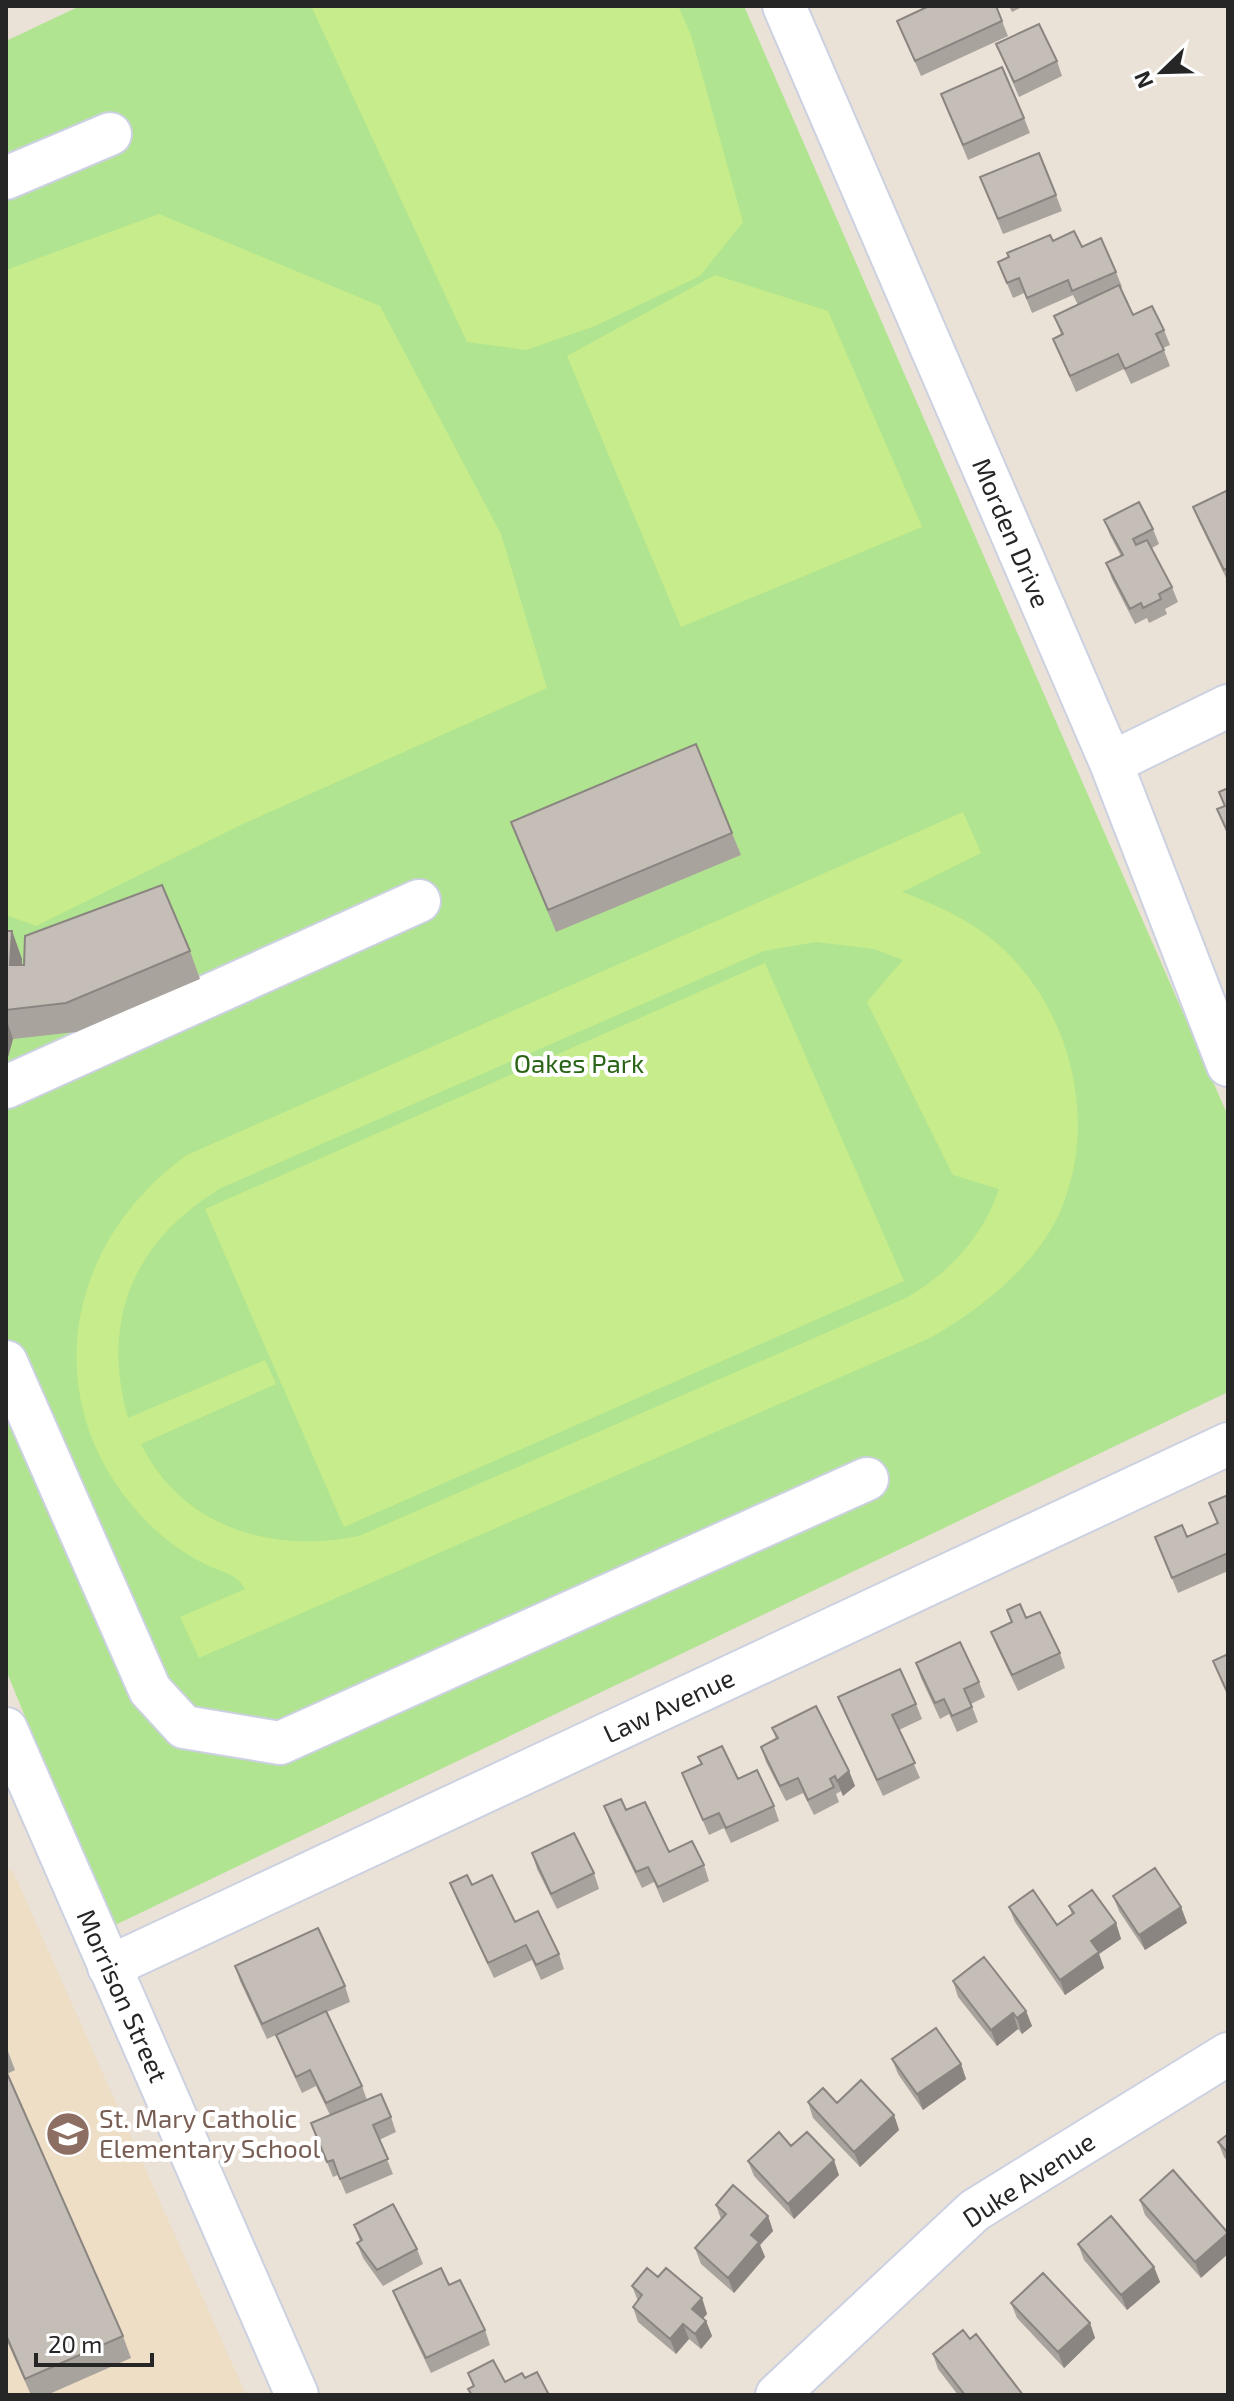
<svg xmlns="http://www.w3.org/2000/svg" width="1234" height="2401" font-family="'Exo 2',sans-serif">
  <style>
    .education { fill: #eddec5 }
    .green { fill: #b1e490 }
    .pitch { fill: #c7ec8b; fill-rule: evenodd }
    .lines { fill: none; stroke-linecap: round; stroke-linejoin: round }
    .minor-casing { stroke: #ccd1e1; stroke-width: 46 }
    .minor { stroke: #fff; stroke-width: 42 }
    .wall { fill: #a9a39d }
    .shaded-wall { fill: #8a8580 }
    .building { fill: #c5beb7; stroke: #8a8580; stroke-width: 2 }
    .labels { text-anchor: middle; stroke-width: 8; stroke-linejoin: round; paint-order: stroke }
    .street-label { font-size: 26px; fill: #262626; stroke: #fff }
    .park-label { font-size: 26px; fill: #2a6416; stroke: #fff }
    .education-label { font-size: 26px; fill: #785e54; stroke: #fff; text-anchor: start }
  </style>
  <rect width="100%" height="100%" fill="#eae1d7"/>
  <!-- education -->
  <path class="education" d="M12,1869l234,526h-240v-523z"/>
  <!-- green -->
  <path class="green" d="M80,6h664l484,1110v276l-1117,535 -105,-257v-1629z"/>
  <!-- pitch -->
  <path class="pitch" d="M318,6h360l13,29 52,187 -43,54 -105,50 -69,24 -59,-8 -155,-334z
    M159,214l221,92 121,228 46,154 -302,135 -209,103 -30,-11v-645z
    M715,275l113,36 94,216 -241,100 -114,-271z
    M963,812l18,41 -79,39c32,12 60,24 87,45 78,61 111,177 73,270 -22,56 -81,102 -132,131l-731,320 -19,-41 65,-28c-8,-16 -25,-17 -40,-25 -22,-11 -42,-26 -59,-43 -111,-115 -83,-277 41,-366zM816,942l58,7 29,11 -36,42 86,173 46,14c-16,48 -50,84 -93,109l-547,238c-86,18 -177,-8 -218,-92l135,-60 -11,-24 -137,58c-28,-99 6,-177 93,-230l543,-237z
    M765,963l139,318 -560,246 -139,-318z"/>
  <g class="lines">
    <!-- minor casing -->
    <g class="minor-casing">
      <path id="minor" d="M784,6l327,757 117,302
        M6,178l104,-44
        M1111,763l117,-57
        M6,1087l413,-186
        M6,1362l144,328 34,37 96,16 587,-264
        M6,1729l291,666
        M109,1967l1119,-523
        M777,2395l198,-185 253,-156"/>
    </g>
    <!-- minor -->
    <use href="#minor" class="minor"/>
  </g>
  <!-- wall -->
  <path class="wall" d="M1009,6h15l-12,6z
    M897,21h105l6,15 -87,40z
    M996,44l61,17 5,15 -43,21z
    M941,94l83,24 6,15 -62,27z
    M980,177l76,18 6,16 -59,23z
    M1053,241l29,6 34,25 6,15 -2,1 13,27 31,15 6,15 -7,3 7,18 -39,18 -7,-15 -48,23 -23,-53 8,-5 -7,-18 24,-11 -5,-10 -41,18 -8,-20 -11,5 -15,-36z
    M1228,490v92l-29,-60 -6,-15z
    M1104,520l49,9 6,15 -7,4 20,39 6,15 -13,7 2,5 -18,9 -2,-5 -12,6 -23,-45 -6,-16 15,-7 -11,-21z
    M511,822l221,11 9,22 -185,77z
    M6,931h6l10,28v6l168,-14 10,28 -124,53 -63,7 -5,18 -2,-1z
    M1228,1495v76l-50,22 -23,-56h32l30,-13 -8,-21z
    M1007,1610l19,8 34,35 5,15 -47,23 -21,-44 -6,-15 20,-10z
    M916,1663l63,19 6,15 -14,7 7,18 -21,10 -8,-18 -9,5 -19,-41z
    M838,1697l78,7 6,15 -23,11 21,48 -37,18 -39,-84z
    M772,1728l77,43 6,15 -12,10 -2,-5 -5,3 3,8 -25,13 -11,-22 -17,8 -20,-39 -5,-15 15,-8z
    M698,1757l40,22 36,27 5,15 -48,22 -7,-15 -15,7 -27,-62 19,-9z
    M604,1806l22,4 43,42 35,13 5,16 -46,22 -9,-21 -12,6 -32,-66z
    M532,1853l62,20 5,16 -42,20 -20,-40z
    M450,1883l22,2 43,37 44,32 5,15 -23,11 -9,-20 -38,18 -38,-80z
    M1113,1896l68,11 6,16 -42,27 -26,-39z
    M1069,1906l47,17 5,16 -22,15 5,14 -39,27 -50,-73 -6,-15 48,18 15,-10z
    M235,1966l110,20 5,16 -23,10 35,74 5,14 24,17 5,15 -17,8 14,34 -47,20 -8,-19 -5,2 -22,-54 19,-8 -14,-29 -14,7 -20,-43 -6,-15 -9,4 -27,-58z
    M953,1981l73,30 6,15 -10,8 -4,-5 -21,17 -39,-49z
    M6,2046l9,24 -8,4 116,262 8,22 -84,37h-16l-25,-56z
    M892,2059l69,5 5,15 -43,31 -25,-36z
    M808,2102l29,1 57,12 5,15 -39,37 -47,-49z
    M1228,2134v28l-4,-5 -6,-15z
    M791,2146l48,29 -45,44 -40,-43 -6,-15z
    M1173,2170l28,108 -56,-63 -5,-15z
    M716,2205l52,11 5,15 -13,14 5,12 -31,36 -33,-29 -6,-16 26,-29z
    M354,2225l63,24 6,15 -40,22 -20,-28 -6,-15 3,-2z
    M1078,2244l76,23 6,15 -33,28 -43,-50z
    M658,2277l44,21 5,16 -4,4 3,3 6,15 -11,13 -12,-10 -13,15 -38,-32 -5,-15 5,-6 -6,-15z
    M449,2285l36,45 5,15 -59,28 -32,-67 -6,-15z
    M1011,2303l79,20 5,15 -31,30 -47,-50z
    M970,2339l53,56h-65l-20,-26 -5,-15z"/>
  <!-- shaded-wall -->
  <path class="shaded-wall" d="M12,931l10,28 -1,34 -11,-28z
    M6,1018l7,21 -5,18 -2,-7z
    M849,1771l6,15 -12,10 -6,-15z
    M1181,1907l6,16 -42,27 -6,-15z
    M1116,1923l5,16 -22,15 5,14 -39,27 -5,-15 31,-39z
    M1026,2011l6,15 -10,8 -5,-16z
    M1013,2013l5,16 -21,17 -6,-16z
    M961,2064l5,15 -43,31 -6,-16z
    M894,2115l5,15 -39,37 -6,-15z
    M834,2160l5,15 -45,44 -6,-15z
    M768,2216l5,15 -13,14 5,12 -31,36 -6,-15 23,-43z
    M1228,2233v21l-27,24 -6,-16z
    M1154,2267l6,15 -33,28 -6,-15z
    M702,2298l5,16 -9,10 -6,-15z
    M706,2321l6,15 -11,13 -6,-15z
    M1090,2323l5,15 -31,30 -6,-16z
    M683,2324l6,15 -13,15 -6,-15z"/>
  <!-- building -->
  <path class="building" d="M929,6h67l6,15 -87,40 -18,-40z
    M1039,24l18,37 -43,21 -18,-38z
    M1002,67l22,51 -61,27 -22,-51z
    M1039,153l17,42 -58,24 -18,-42z
    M1074,231l8,16 19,-9 15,34 -44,19 -4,-11 -41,18 -8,-20 -12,5 -9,-21 11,-5 -2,-4 43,-18 3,6z
    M1119,285l14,30 19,-9 12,24 -8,4 8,16 -39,19 -7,-15 -48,22 -17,-37 10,-5 -9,-18z
    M1228,490v78l-4,2 -31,-63z
    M1139,502l14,27 -20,10 3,6 11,-5 25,47 -13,7 2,5 -18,9 -2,-5 -11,6 -24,-46 17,-8 -19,-35z
    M696,744l36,89 -184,77 -37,-88z
    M1228,788v45l-11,-24 8,-3 -6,-14z
    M162,885l28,66 -124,52 -60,7v-79h6l-2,34h14l1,-29z
    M1228,1495v58l-56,25 -17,-41 27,-12 5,12 31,-14 -9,-20z
    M1020,1604l6,14 14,-6 20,41 -48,22 -21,-43 21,-10 -5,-12z
    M960,1642l19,40 -15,7 8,18 -20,9 -8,-17 -9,4 -19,-40z
    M1228,1654v40l-15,-33z
    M900,1669l16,35 -24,11 23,48 -38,17 -39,-83z
    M816,1706l33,65 -12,10 -2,-5 -5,3 4,8 -26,13 -10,-22 -18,8 -19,-39 17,-9 -6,-10z
    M722,1746l16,33 19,-9 17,36 -48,22 -7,-15 -16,7 -21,-47 20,-9 -4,-7z
    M621,1799l5,11 19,-8 24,50 23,-11 12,24 -46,22 -10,-20 -12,5 -32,-66z
    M574,1833l20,40 -43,21 -19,-41z
    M1155,1868l26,39 -42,28 -26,-39z
    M467,1875l5,10 20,-10 23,47 23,-11 21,43 -23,11 -10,-20 -38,18 -38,-80z
    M1033,1890l24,35 17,-12 -5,-7 23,-16 24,33 -25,18 8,11 -39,28 -51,-73z
    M318,1928l27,58 -83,38 -27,-58z
    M984,1957l42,54 -9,7 -4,-5 -22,17 -38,-49z
    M326,2011l36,75 -36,17 -16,-33 -14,7 -20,-42z
    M936,2028l25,36 -44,30 -25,-35z
    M6,2071l117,265 -98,43 -19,-44z
    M861,2080l33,35 -40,37 -46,-50 15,-14 14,15z
    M381,2094l10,23 -18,8 15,34 -48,20 -7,-19 -6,2 -16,-39z
    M779,2132l12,14 16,-14 27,28 -46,44 -40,-43z
    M1228,2134v19l-10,-11z
    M1173,2170l55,63 -33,29 -55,-62z
    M733,2185l35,31 -17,19 8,7 -31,36 -33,-30 31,-34 -10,-9z
    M393,2204l24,45 -40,21 -20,-27 5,-3 -8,-15z
    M1111,2216l43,51 -33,28 -43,-51z
    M441,2268l8,17 11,-5 25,50 -59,28 -33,-67z
    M647,2268l11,9 8,-9 36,30 -10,11 14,12 -11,13 -12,-10 -13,15 -37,-32 9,-12 -10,-9z
    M1043,2273l47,50 -32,29 -47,-49z
    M963,2330l7,9 6,-5 47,61h-58l-32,-41z
    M493,2360l12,22 17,-9 3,5 12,-6 12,23h-77l-4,-6 6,-3 -6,-13z"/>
  <!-- icons -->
  <defs>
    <g id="school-disc" transform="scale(2.3)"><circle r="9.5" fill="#8d6e63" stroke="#fff"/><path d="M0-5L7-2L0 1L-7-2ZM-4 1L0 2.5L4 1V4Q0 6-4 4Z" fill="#fff"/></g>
  </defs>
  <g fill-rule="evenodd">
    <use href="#school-disc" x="68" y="2134"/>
  </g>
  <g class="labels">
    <!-- street labels -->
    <g class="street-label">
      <text transform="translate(1011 533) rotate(67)" y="9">Morden Drive</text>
      <text transform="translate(669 1706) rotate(-25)" y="9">Law Avenue</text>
      <text transform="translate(122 1996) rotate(66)" y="9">Morrison Street</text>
      <text transform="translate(1029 2180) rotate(-33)" y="9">Duke Avenue</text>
    </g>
    <!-- park labels -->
    <g class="park-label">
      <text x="579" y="1073">Oakes Park</text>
    </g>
    <!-- education labels -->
    <g class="education-label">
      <text x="99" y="2128">St. Mary Catholic<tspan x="99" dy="30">Elementary School</tspan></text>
    </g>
  </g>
  <!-- border -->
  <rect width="1234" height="2401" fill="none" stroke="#262626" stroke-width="16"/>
  <!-- north arrow -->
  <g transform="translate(1162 72) rotate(247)" stroke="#ffffff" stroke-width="6" paint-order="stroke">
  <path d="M0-6L14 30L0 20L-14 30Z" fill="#262626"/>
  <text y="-12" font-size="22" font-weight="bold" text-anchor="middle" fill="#262626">N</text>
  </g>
  <!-- scale -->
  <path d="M36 2353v12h116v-12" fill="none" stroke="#262626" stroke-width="4"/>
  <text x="48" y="2353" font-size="24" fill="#262626" stroke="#ffffff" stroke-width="6" paint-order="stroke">20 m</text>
</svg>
